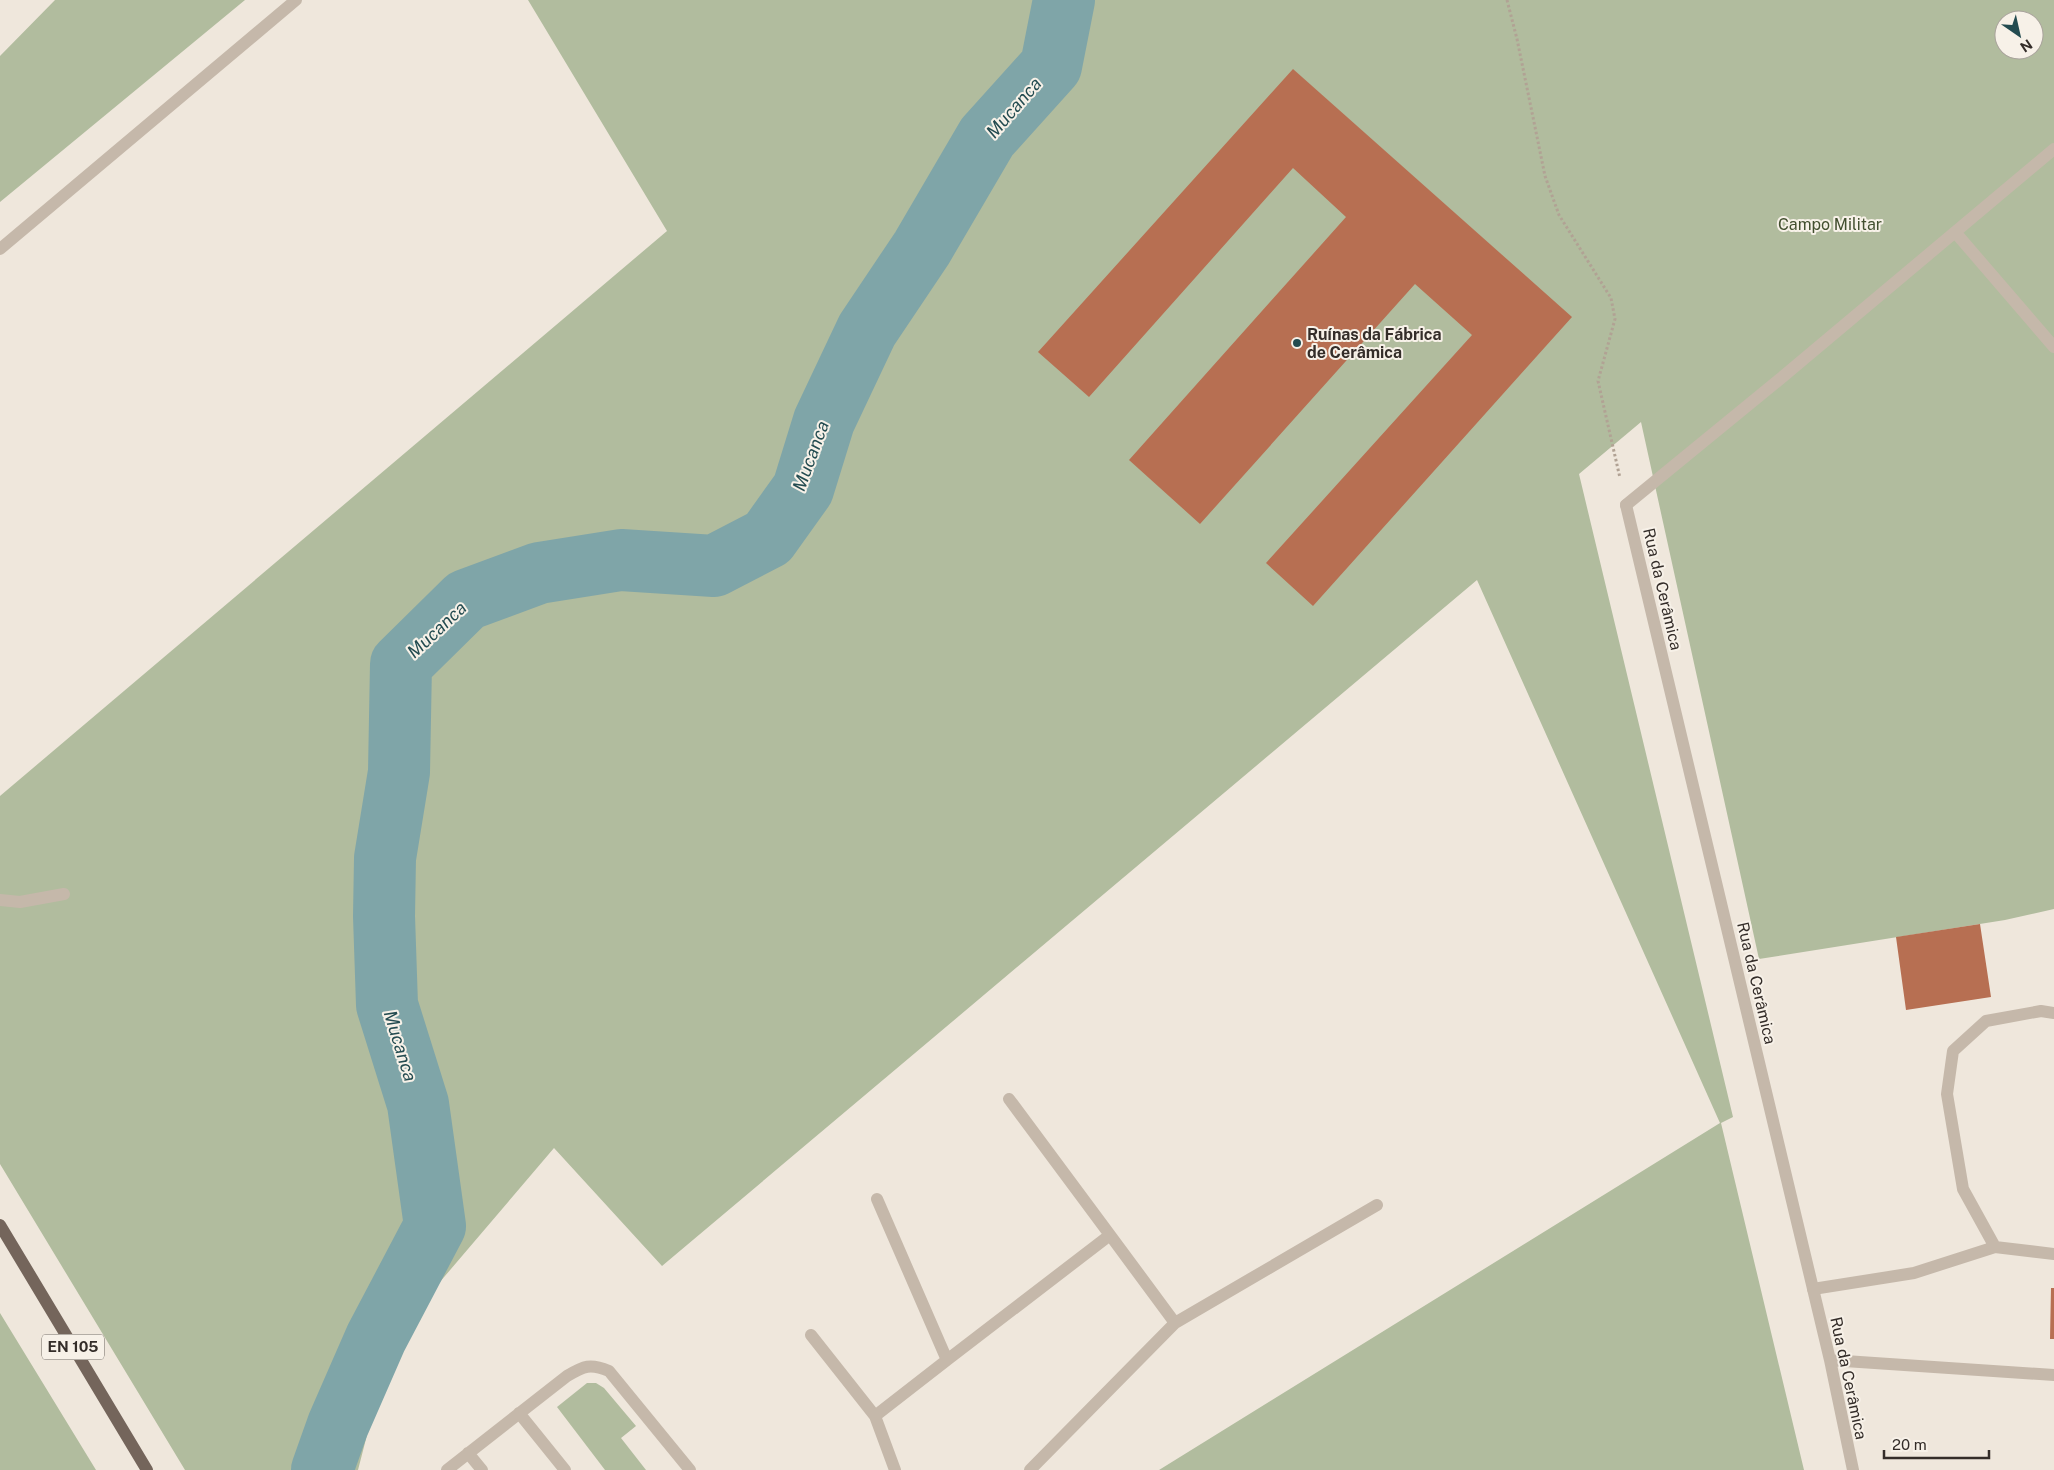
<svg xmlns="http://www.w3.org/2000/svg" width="2054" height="1470" font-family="'Public Sans',sans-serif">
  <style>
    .green { fill: #b1bc9e; fill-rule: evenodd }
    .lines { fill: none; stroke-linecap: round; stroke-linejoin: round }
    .river { stroke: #7fa5a8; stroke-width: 62 }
    .building { fill: #b76f52 }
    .path { stroke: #b1a294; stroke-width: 3; stroke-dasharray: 2.5 2.5; stroke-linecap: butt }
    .lane { stroke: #c5b8aa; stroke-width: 12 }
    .street { stroke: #c5b8aa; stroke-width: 12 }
    .primary { stroke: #74655b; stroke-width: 12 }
    .poi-dot { fill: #234b50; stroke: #f7f1e8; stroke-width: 2 }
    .labels { text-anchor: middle; stroke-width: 4; stroke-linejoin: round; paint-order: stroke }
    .shield { fill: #f7f1e8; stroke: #6e6862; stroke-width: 1 }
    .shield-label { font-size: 15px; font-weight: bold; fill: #342d29 }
    .park-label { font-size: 16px; fill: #424f2f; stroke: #f7f1e8 }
    .poi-label { font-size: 16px; font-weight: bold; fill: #342d29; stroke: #f7f1e8; text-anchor: start }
    .street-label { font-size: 16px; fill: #342d29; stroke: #f7f1e8 }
    .water-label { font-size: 18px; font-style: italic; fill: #234b50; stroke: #f7f1e8 }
  </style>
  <rect width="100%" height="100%" fill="#efe7dc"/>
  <!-- green -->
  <path class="green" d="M55,0h190l-245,202v-146z
    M528,0h1526v909l-49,11 -246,39 -118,-537 -62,52 154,643 -12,6 83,347h-645l561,-347 -243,-543 -815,686 -108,-118 -178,209 -9,78 -9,35h-173l-185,-306v-368l667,-565zM2004,20h30v30h-30z
    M0,1313l96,157h-96z
    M587,1383h9l8,5 32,38 -15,12 25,32h-41l-48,-63z"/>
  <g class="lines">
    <!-- river -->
    <path class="river" d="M322,1470l16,-45 38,-87 59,-112 -17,-122 -31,-99 -3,-89 1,-58 14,-86 2,-108 65,-64 73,-27 82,-13 93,6 54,-28 35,-49 21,-68 43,-91 55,-82 65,-111 64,-71 13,-66"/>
  </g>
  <!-- building -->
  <path class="building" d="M1293,69l279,248 -259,289 -47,-43 206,-228 -57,-51 -215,240 -71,-64 217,-243 -53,-49 -204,229 -51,-45z
    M1980,924l11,73 -85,13 -10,-73z
    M2051,1288h3v51h-4z"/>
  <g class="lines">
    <!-- path -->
    <path class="path" d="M1507,0l10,39 28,137 14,39 52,83 4,21 -17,62 22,97"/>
    <!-- lane -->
    <path class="lane" d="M1955,232l99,115
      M1626,505l154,-126 274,-230
      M1110,1235l65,88 202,-118
      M1995,1247l-32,-58 -16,-95 6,-43 33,-30 55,-10 13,2
      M1813,1289l101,-16 81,-26 59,7
      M811,1335l64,81 20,54
      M947,1360l163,-125 -101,-136
      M519,1413l46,57
      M875,1416l72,-56 -70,-161
      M468,1453l14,17
      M447,1470l120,-94c17,-10 23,-13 42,-5l81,99
      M1030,1470l145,-147"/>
    <!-- street -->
    <path class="street" d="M0,249l296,-249
      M1626,505l204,855 23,110
      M0,900l20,2 44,-8
      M1830,1360l224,15"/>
    <!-- primary -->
    <path class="primary" d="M0,1225l147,245"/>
  </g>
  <!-- markers -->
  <circle class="poi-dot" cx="1297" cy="343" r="5"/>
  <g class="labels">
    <!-- shield labels -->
    <rect class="shield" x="42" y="1334.5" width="62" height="25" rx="4"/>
    <g class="shield-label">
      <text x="73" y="1352">EN 105</text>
    </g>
    <!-- park labels -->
    <g class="park-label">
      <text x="1830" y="230">Campo Militar</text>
    </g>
    <!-- poi labels -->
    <g class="poi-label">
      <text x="1307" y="340">Ruínas da Fábrica<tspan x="1307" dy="18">de Cerâmica</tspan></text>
    </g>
    <!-- street labels -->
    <g class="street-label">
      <text transform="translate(1663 589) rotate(77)" y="6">Rua da Cerâmica</text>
      <text transform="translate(1757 983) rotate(77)" y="6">Rua da Cerâmica</text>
      <text transform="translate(1849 1378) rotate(78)" y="6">Rua da Cerâmica</text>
    </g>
    <!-- water labels -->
    <g class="water-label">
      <text transform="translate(1014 108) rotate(-49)" y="6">Mucanca</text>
      <text transform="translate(811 456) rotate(-70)" y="6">Mucanca</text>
      <text transform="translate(437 630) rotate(-43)" y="6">Mucanca</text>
      <text transform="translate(400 1046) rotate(73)" y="6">Mucanca</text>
    </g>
  </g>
  <!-- north arrow -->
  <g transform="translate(2019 35) rotate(146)"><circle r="24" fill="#f7f1e8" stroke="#a9a39c"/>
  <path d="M0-4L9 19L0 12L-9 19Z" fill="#234b50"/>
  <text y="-8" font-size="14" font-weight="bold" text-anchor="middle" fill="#342d29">N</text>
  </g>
  <!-- scale -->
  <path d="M1884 1450v8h105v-8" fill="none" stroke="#342d29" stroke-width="2.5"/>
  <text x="1892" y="1450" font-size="15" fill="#342d29" stroke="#f7f1e8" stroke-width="4" paint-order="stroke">20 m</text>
</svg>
